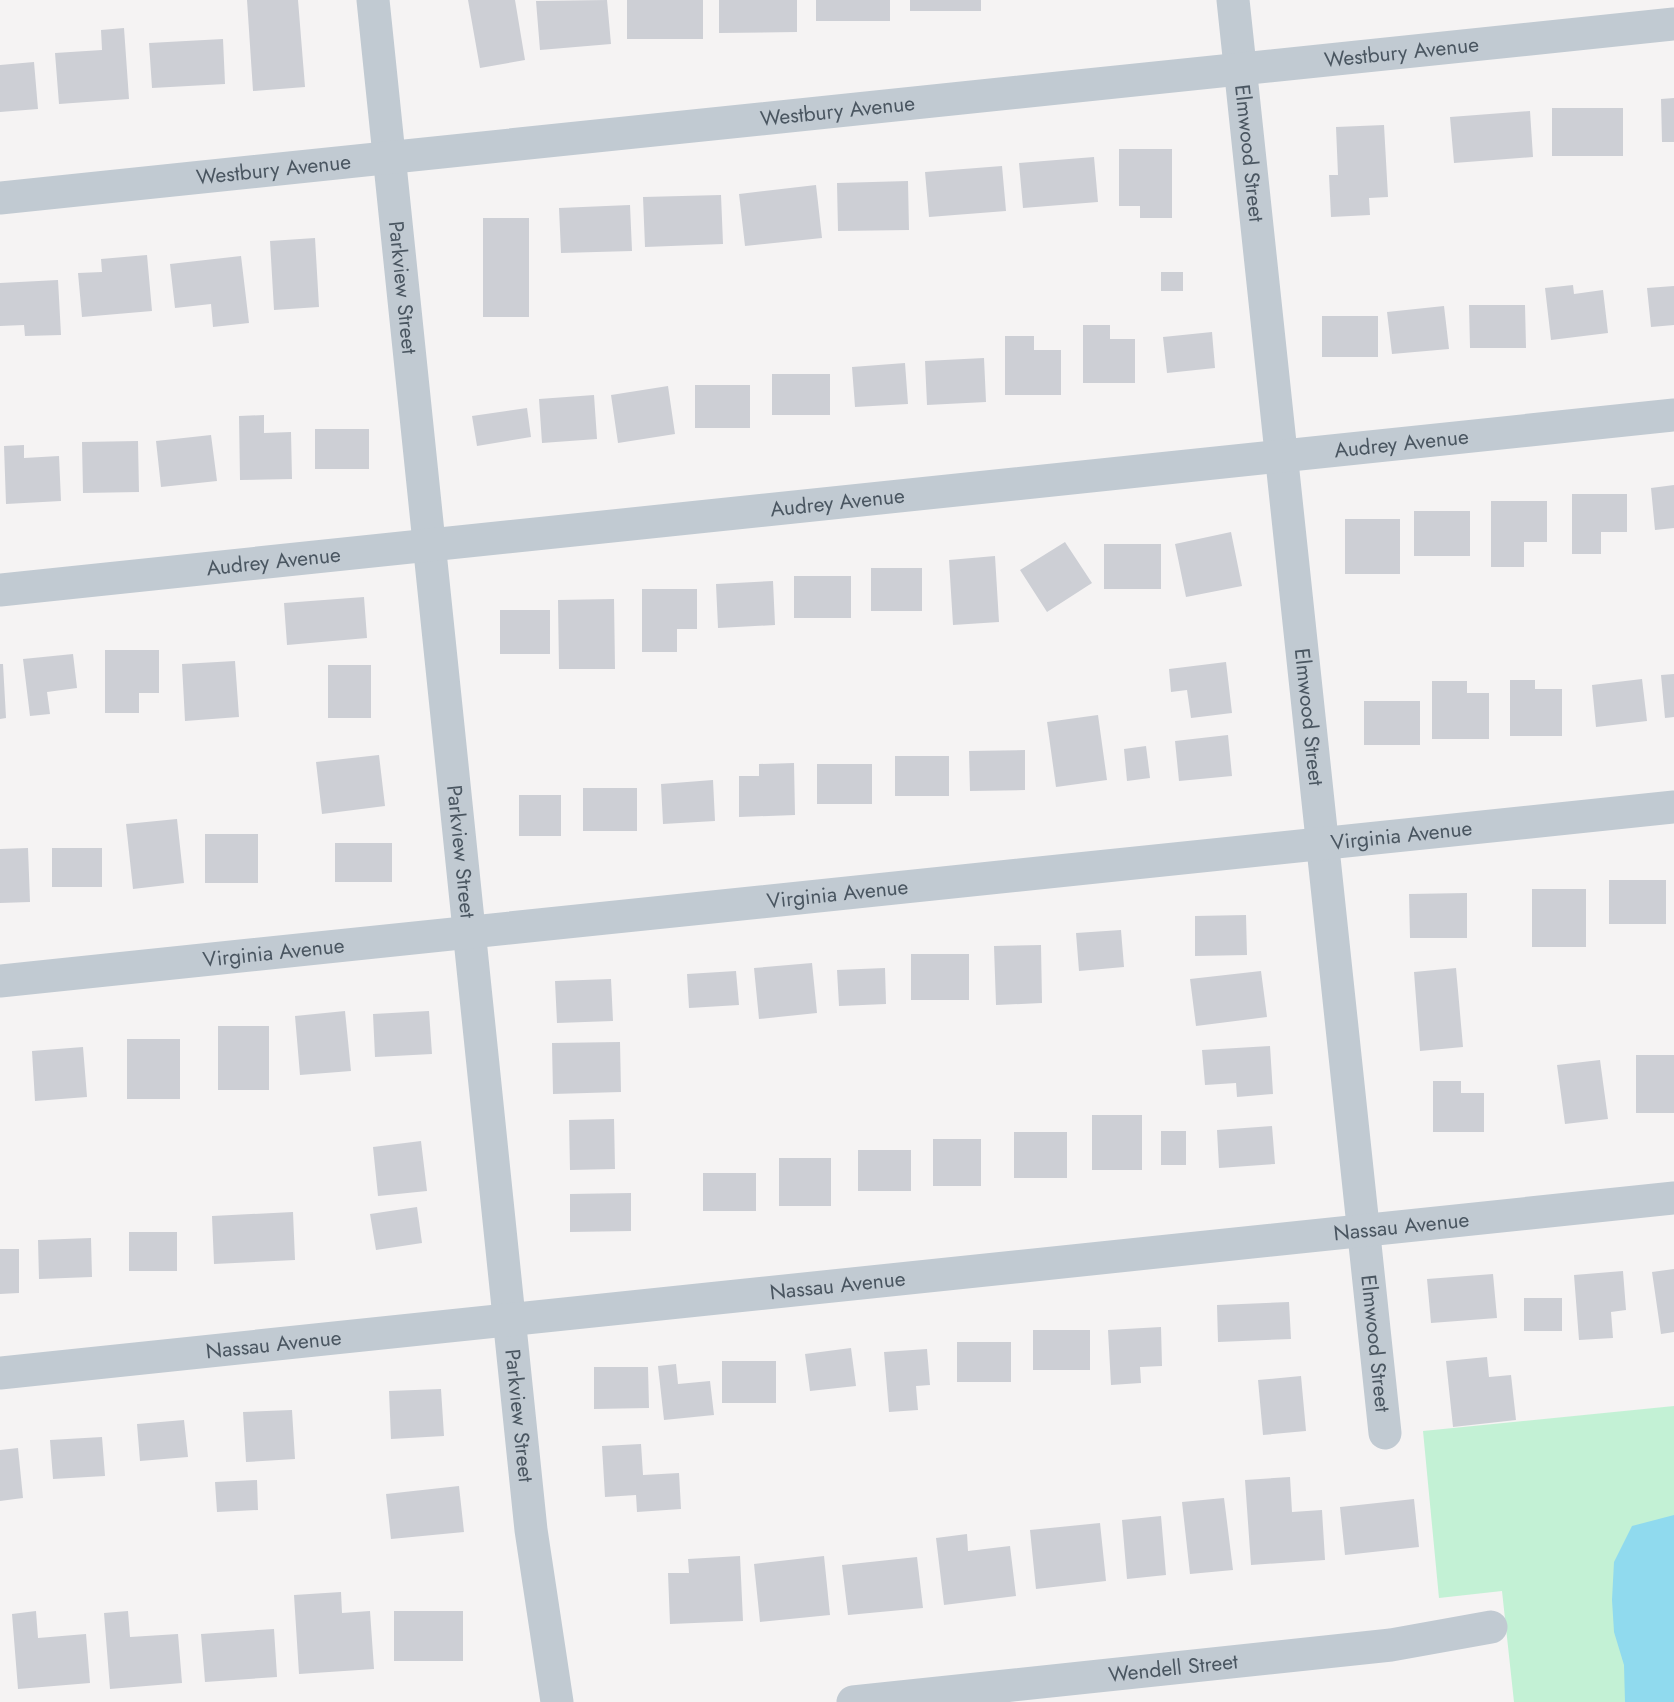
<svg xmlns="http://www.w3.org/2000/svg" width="1674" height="1702" font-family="Jost,sans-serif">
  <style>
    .green { fill: #c3f1d5 }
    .water { fill: #90daee }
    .building { fill: #cdcfd5 }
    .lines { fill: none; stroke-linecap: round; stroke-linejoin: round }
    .minor { stroke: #c1cad2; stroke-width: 33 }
    .labels { text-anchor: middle; stroke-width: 5; stroke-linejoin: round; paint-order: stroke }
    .street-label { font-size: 21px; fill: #4a5661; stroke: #fff }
  </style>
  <rect width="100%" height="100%" fill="#f5f3f3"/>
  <!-- green -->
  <path class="green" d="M1674,1406v296h-160l-12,-111 -63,7 -16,-167z"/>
  <!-- water -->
  <path class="water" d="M1674,1515v187h-49l-1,-37 -10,-33 -2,-32 2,-38 18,-36z"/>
  <!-- building -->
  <path class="building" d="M247,0h51l7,87 -52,4z
    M468,0h47l10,60 -45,8z
    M607,0l4,44 -71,6 -4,-49z
    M627,0h76v39h-76z
    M719,0h78v32l-78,1z
    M816,0h74v21h-74z
    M910,0h71v11h-71z
    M124,28l5,71 -70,5 -4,-51 47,-3 -1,-20z
    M223,39l2,45 -73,4 -3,-45z
    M34,62l4,47 -38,3v-47z
    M1674,98v44h-12l-1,-43z
    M1552,108h71v48h-71z
    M1530,111l3,46 -79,6 -4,-46z
    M1384,125l4,72 -19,1 1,17 -39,2 -2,-42h9l-2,-48z
    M1119,149h53v69h-32v-12h-21z
    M1094,157l4,45 -75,6 -4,-45z
    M1002,166l4,45 -77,6 -4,-45z
    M908,181l1,49 -71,1 -1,-48z
    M816,185l6,53 -77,8 -6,-52z
    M721,195l2,49 -78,3 -2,-50z
    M630,205l2,46 -71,2 -2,-45z
    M483,218h46v99h-46z
    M315,238l4,69 -45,3 -4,-69z
    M147,255l5,56 -70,6 -4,-44 24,-1 -1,-13z
    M241,256l8,67 -36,4 -2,-23 -36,4 -5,-44z
    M1161,272h22v19h-22z
    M58,280l3,55 -36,1 -1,-11 -24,1v-43z
    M1573,285l1,9 29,-4 5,43 -57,7 -6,-52z
    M1674,286v39l-23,2 -4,-39z
    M1469,305h56l1,43h-56z
    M1444,306l5,43 -57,5 -5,-42z
    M1322,316h56v41h-56z
    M1083,325h27v14h25v44h-52z
    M1212,332l3,36 -48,5 -4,-36z
    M1005,336h29v14h27v45h-56z
    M984,358l2,44 -59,3 -2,-44z
    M905,363l3,41 -53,3 -3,-40z
    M772,374h58v41h-58z
    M695,385h55v43h-55z
    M668,386l7,48 -57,9 -7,-48z
    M594,395l3,44 -55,4 -3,-44z
    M527,408l4,29 -54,9 -5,-30z
    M264,415v18l27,-1 1,47 -52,1 -1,-64z
    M315,429h54v40h-54z
    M211,435l6,46 -56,6 -5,-46z
    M138,441l1,51 -56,1 -1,-51z
    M24,445v13l35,-2 2,45 -55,3 -2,-58z
    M1674,485v43l-19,2 -4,-42z
    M1572,494h55v38h-26v22h-29z
    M1491,501h56v41h-23v25h-33z
    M1414,511h56v45h-56z
    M1345,519h55v55h-55z
    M1231,532l11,54 -56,11 -11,-53z
    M1065,542l27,41 -45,29 -27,-42z
    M1104,544h57v45h-57z
    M995,556l4,66 -46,3 -4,-65z
    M871,568h51v43h-51z
    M794,576h57v42h-57z
    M773,581l2,44 -57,3 -2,-44z
    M642,589h55v40h-20v23h-35z
    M364,597l3,41 -80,7 -3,-42z
    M614,599l1,70h-56l-1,-69z
    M500,610h50v44h-50z
    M105,650h54v43h-20v20h-34z
    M73,654l4,34 -30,4 3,22 -20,2 -7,-57z
    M235,661l4,56 -54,4 -3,-57z
    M1226,662l6,51 -41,5 -4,-28 -16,2 -2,-23z
    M0,664h3l3,54 -6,1z
    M328,665h43v53h-43z
    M1674,674v43l-9,1 -4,-43z
    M1642,679l5,42 -51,6 -4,-42z
    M1510,680h25v9h27v47h-52z
    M1432,681h35v12h22v46h-57z
    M1364,701h56v44h-56z
    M1098,715l9,65 -51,7 -9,-65z
    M1228,735l4,41 -53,5 -4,-40z
    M1146,746l4,32 -23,3 -3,-32z
    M1025,750v40l-55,1 -1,-40z
    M379,755l6,51 -63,8 -6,-52z
    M895,756h54v40h-54z
    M794,763l1,52 -56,2v-41h20v-12z
    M817,764h55v40h-55z
    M713,780l2,41 -52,3 -2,-40z
    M583,788h54v43h-54z
    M519,795h42v41h-42z
    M177,819l7,64 -51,6 -7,-65z
    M205,834h53v49h-53z
    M335,843h57v39h-57z
    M28,848l2,54 -30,1v-54z
    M52,848h50v39h-50z
    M1609,880h57v44h-57z
    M1532,889h54v58h-54z
    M1467,893v45h-57l-1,-44z
    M1246,915l1,40 -52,1v-40z
    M1121,930l3,37 -45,4 -3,-38z
    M1041,945l1,58 -46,2 -2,-59z
    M911,954h58v46h-58z
    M812,963l5,50 -58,6 -5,-51z
    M885,968l1,36 -47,2 -2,-36z
    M1456,968l7,79 -43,4 -6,-79z
    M736,971l3,34 -50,3 -2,-34z
    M1261,971l6,46 -71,9 -6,-47z
    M611,979l2,42 -56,2 -2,-42z
    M345,1011l6,60 -51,4 -5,-59z
    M429,1011l3,43 -57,3 -2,-43z
    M218,1026h51v64h-51z
    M127,1039h53v60h-53z
    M620,1042l1,50 -68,2 -1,-51z
    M1270,1046l3,48 -36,3 -1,-14 -31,2 -3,-35z
    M83,1047l4,50 -52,4 -3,-50z
    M1636,1055h38v58h-38z
    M1600,1060l8,59 -43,5 -8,-59z
    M1433,1081h28v12h23v39h-51z
    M1092,1115h50v55h-50z
    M614,1119l1,50 -45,1 -1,-50z
    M1272,1126l3,38 -56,4 -2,-38z
    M1161,1131h25v34h-25z
    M1014,1132h53v46h-53z
    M933,1139h48v47h-48z
    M421,1141l6,50 -49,5 -5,-49z
    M858,1150h53v41h-53z
    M779,1158h52v48h-52z
    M703,1173h53v38h-53z
    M631,1193v38l-61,1v-38z
    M417,1207l5,36 -46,7 -6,-36z
    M293,1212l2,48 -81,4 -2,-48z
    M129,1232h48v39h-48z
    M91,1238l1,39 -53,2 -1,-39z
    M0,1249h19v44l-19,1z
    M1674,1269v63l-13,2 -9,-62z
    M1623,1271l3,39 -15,2 2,26 -34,2 -5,-65z
    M1493,1274l4,44 -66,5 -4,-44z
    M1524,1298h38v33h-38z
    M1289,1302l2,37 -73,3 -1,-37z
    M1161,1327l1,39 -22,1 1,16 -30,2 -3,-55z
    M1033,1330h57v40h-57z
    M957,1342h54v40h-54z
    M851,1348l5,38 -46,5 -5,-37z
    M927,1349l3,36 -14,1 2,24 -29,2 -5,-60z
    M1487,1357l2,20 22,-2 5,45 -63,7 -7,-66z
    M722,1361h54v42h-54z
    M676,1364l2,20 32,-3 4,34 -50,5 -6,-54z
    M594,1367h54l1,41 -55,1z
    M1301,1376l5,55 -43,4 -5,-55z
    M441,1389l3,47 -53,3 -2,-48z
    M292,1410l3,49 -49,3 -3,-50z
    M184,1420l4,37 -48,4 -3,-37z
    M102,1437l3,39 -52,3 -3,-39z
    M641,1444l2,31 36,-2 2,36 -44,3 -1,-17 -31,2 -3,-51z
    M18,1448l5,50 -23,3v-51z
    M1290,1477l2,35 30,-2 3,50 -74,5 -6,-85z
    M257,1480l1,30 -41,2 -2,-30z
    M459,1486l5,46 -73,7 -5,-45z
    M1224,1498l9,72 -43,4 -8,-72z
    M1414,1499l5,48 -74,8 -5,-48z
    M1161,1516l5,59 -39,4 -5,-59z
    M1100,1523l6,58 -70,8 -6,-59z
    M967,1534l1,17 42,-5 6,50 -72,9 -8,-67z
    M740,1556l3,65 -73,3 -2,-51h21l-1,-14z
    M824,1556l6,59 -70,7 -6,-58z
    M917,1557l6,51 -75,7 -6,-50z
    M341,1592l1,21 28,-2 4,58 -75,5 -5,-79z
    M36,1611l2,27 48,-4 4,49 -72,6 -6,-75z
    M128,1611l2,26 48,-3 4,49 -72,6 -6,-76z
    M394,1611h69v50h-69z
    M274,1629l3,48 -72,5 -4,-48z"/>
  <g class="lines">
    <!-- minor -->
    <g class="minor">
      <path id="s1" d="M373,0l158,1530 26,172"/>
      <path id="s2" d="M1233,0l152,1433"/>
      <path id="s3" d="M0,198l1674,-174"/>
      <path id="s4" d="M0,590l1674,-175"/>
      <path id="s5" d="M0,981l1674,-174"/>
      <path id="s6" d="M0,1373l1674,-175"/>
      <path id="s7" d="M853,1702l538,-57 100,-18"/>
    </g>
  </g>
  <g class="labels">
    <!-- street labels -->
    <g class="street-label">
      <text dy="7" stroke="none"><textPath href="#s3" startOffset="1409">Westbury Avenue</textPath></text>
      <text dy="7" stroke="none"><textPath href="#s3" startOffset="842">Westbury Avenue</textPath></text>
      <text dy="7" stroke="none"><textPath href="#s2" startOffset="154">Elmwood Street</textPath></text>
      <text dy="7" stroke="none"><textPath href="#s3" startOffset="275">Westbury Avenue</textPath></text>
      <text dy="7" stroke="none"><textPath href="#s1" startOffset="289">Parkview Street</textPath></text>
      <text dy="7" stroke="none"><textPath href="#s4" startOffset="1409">Audrey Avenue</textPath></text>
      <text dy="7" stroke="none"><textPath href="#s4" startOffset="842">Audrey Avenue</textPath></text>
      <text dy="7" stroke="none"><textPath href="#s4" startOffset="275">Audrey Avenue</textPath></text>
      <text dy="7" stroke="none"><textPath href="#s2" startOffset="721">Elmwood Street</textPath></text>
      <text dy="7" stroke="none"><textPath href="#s5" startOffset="1409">Virginia Avenue</textPath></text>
      <text dy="7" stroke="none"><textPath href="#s1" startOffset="856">Parkview Street</textPath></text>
      <text dy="7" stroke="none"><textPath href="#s5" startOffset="842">Virginia Avenue</textPath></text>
      <text dy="7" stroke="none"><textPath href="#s5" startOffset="275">Virginia Avenue</textPath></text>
      <text dy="7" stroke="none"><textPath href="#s6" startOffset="1409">Nassau Avenue</textPath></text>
      <text dy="7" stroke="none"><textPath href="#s6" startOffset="842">Nassau Avenue</textPath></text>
      <text dy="7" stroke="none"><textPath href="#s2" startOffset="1351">Elmwood Street</textPath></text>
      <text dy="7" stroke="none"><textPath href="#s6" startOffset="275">Nassau Avenue</textPath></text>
      <text dy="7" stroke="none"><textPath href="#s1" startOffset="1423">Parkview Street</textPath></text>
      <text dy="7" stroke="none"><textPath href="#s7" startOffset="322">Wendell Street</textPath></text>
    </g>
  </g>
</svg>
